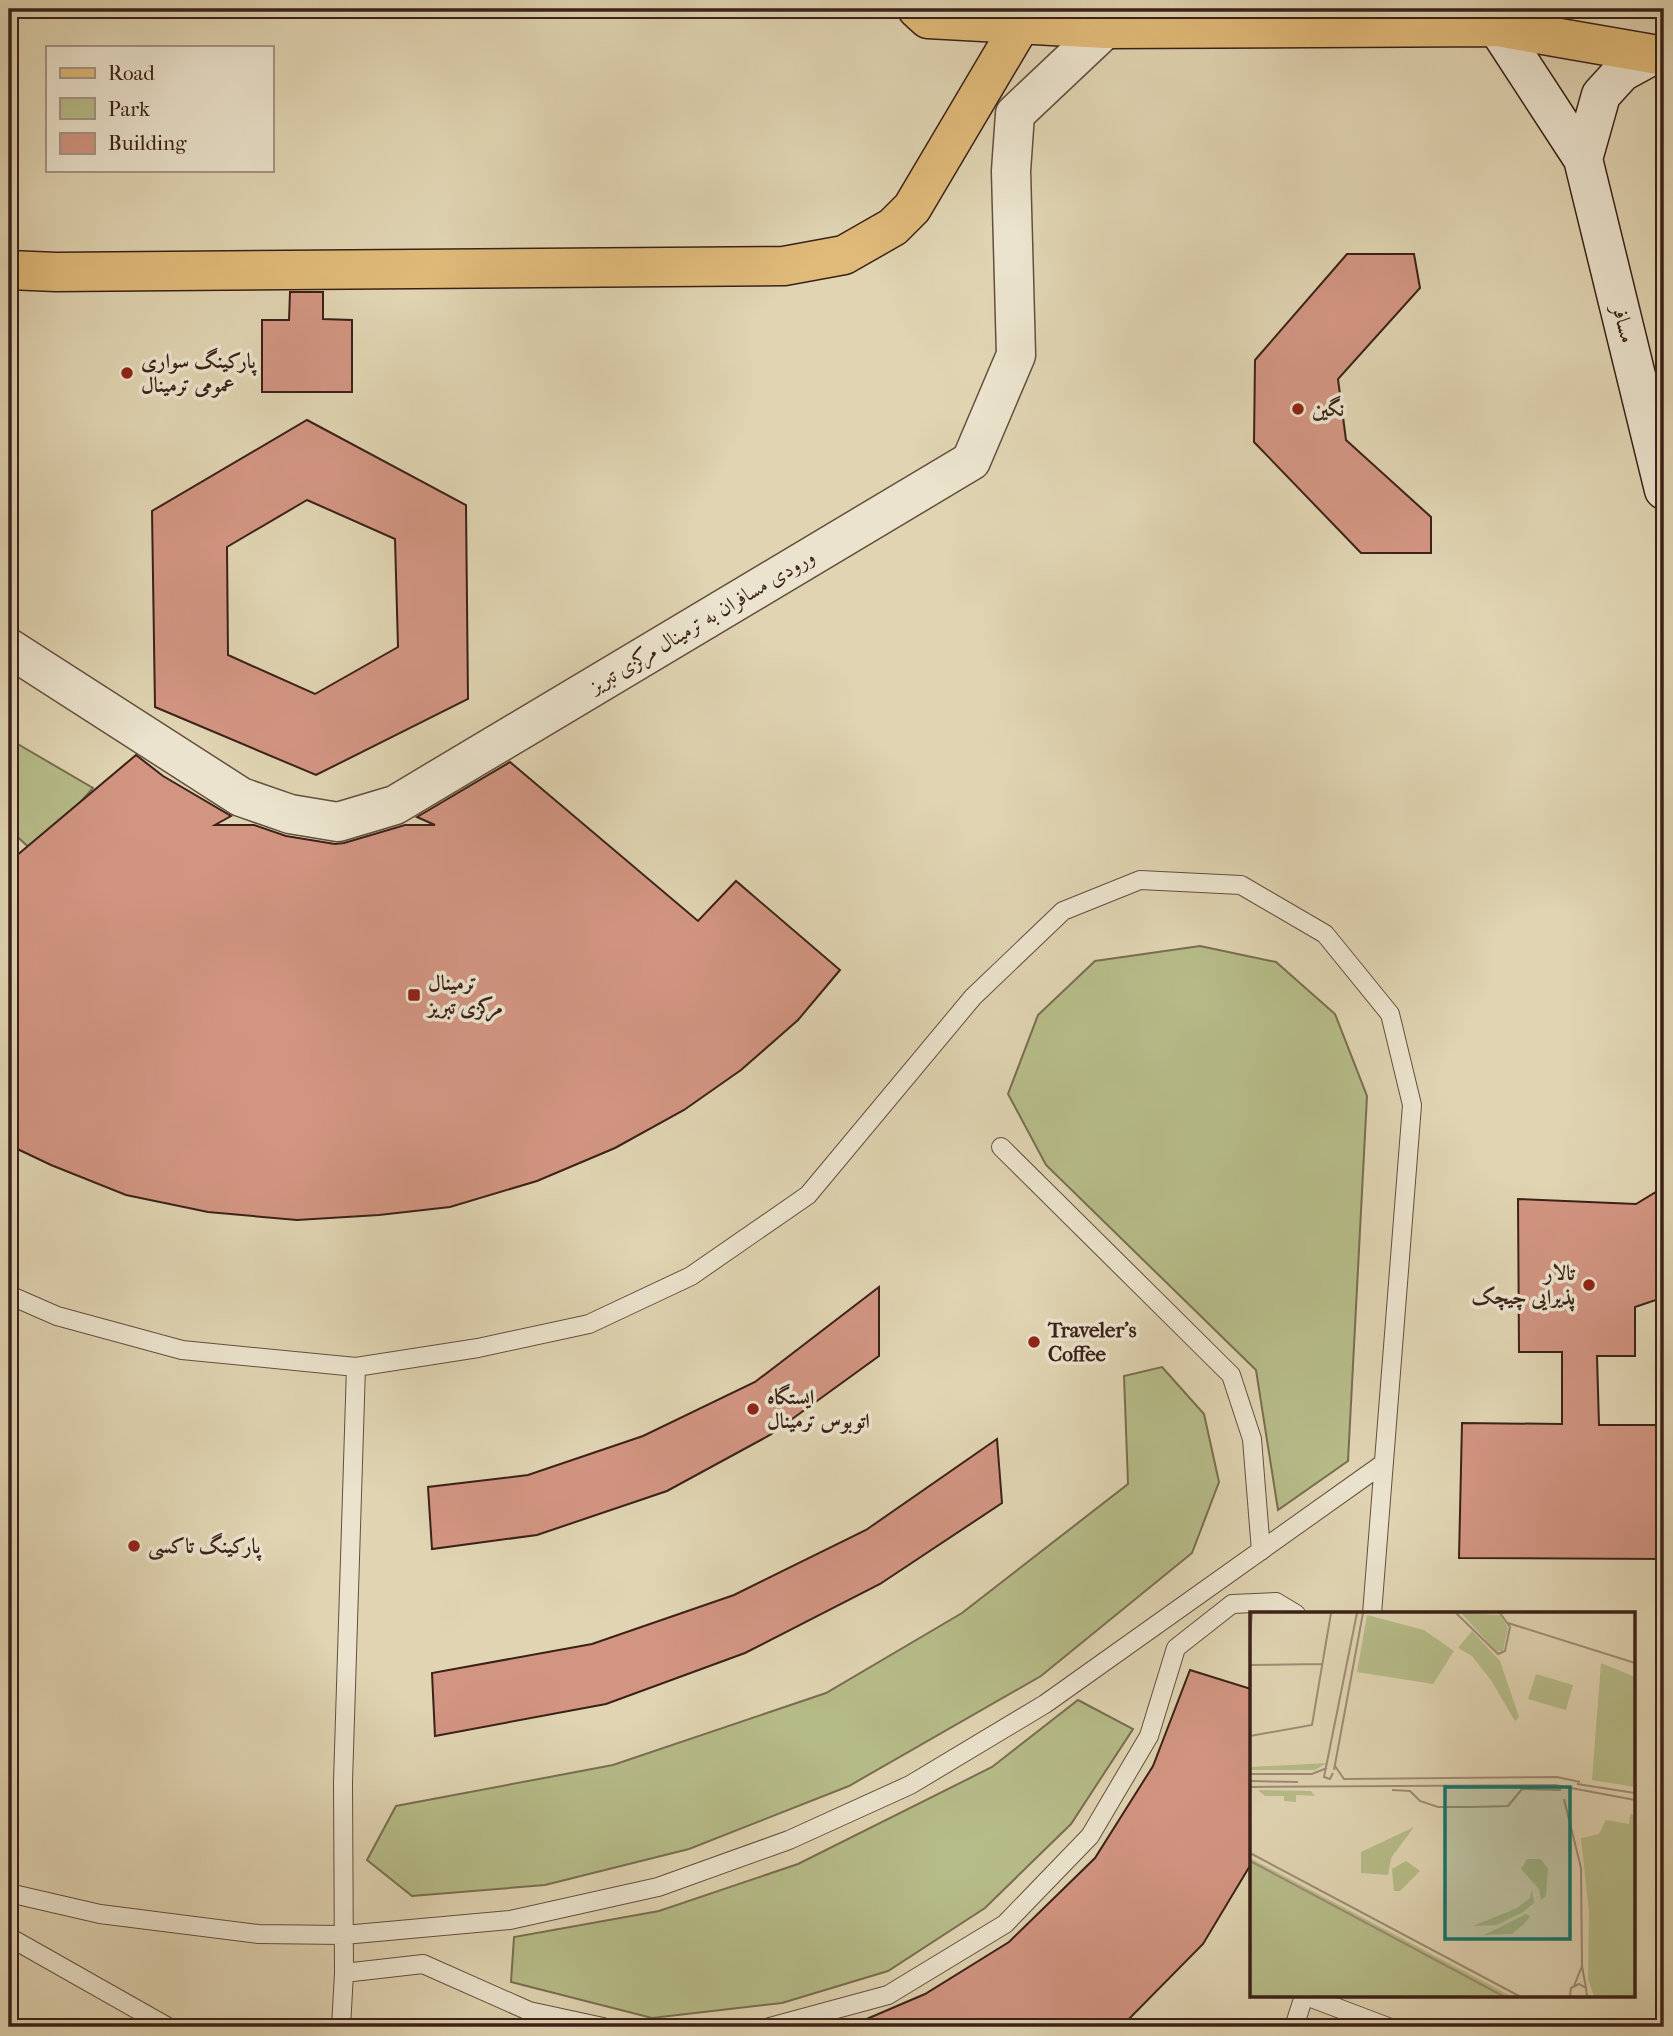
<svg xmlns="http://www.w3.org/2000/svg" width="1673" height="2036" font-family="'IM FELL French Canon',Amiri,serif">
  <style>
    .green { fill: #b6bc89; stroke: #786e50; stroke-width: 2 }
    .building { fill: #d29582; stroke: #3b2118; stroke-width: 2; fill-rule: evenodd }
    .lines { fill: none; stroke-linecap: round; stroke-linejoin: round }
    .service-casing { stroke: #644e3e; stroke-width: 20 }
    .tertiary-casing { stroke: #644e3e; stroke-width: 41 }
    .secondary-casing { stroke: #3b2118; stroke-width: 41 }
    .primary-casing { stroke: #3b2118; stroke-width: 41 }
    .service { stroke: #ebe3cd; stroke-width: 18 }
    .tertiary { stroke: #ebe3cd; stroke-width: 38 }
    .secondary { stroke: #ebe3cd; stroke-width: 38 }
    .primary { stroke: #e0ba79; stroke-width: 38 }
    .poi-dot { fill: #8f2418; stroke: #ebe3cd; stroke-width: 2.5 }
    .labels { text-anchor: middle; stroke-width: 7; stroke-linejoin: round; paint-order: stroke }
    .street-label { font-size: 21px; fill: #3b2118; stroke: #ebe3cd }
    .poi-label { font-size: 21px; font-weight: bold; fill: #3b2118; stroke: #ebe3cd; text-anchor: start }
    .inset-road { fill: none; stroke: #9e8c74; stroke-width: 2 }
    .view { fill: #0f766e; fill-opacity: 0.15; stroke: #0f766e; stroke-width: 3.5 }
    .inset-edge { fill: none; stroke: #3b2118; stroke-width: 3.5 }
  </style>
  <rect width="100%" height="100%" fill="#e0d4b2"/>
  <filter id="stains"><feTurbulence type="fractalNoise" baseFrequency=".00286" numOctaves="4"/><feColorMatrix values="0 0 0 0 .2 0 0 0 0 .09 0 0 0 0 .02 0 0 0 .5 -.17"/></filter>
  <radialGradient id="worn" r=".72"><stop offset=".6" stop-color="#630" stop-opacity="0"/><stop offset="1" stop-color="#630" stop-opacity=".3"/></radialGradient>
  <!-- green -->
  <path class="green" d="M16,743l77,45 -58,65 -26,-24v-80z
    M1200,946l76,16 59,52 32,82 -19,365 -70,49 -22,-140 -210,-205 -38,-71 30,-79 57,-54z
    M1162,1367l42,47 15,68 -27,71 -151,123 -192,110 -160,63 -144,36 -133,11 -45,-36 29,-54 217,-41 213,-72 136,-80 166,-129 -4,-108z
    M1078,1700l55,29 -62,95 -86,84 -97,63 -106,32 -130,15 -141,-36 3,-45 145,-26 139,-47 194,-97z"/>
  <!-- building -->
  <path class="building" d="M1347,254h67l6,34 -82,91 8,61 85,77v36h-70l-107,-111 1,-82z
    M290,292h33v27l29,1v72h-90v-72h27z
    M307,420l159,85 2,194 -152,76 -161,-68 -3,-196zM307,500l88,39 3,108 -83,47 -87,-39 -1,-108z
    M136,755l27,21 68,40 -16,9h39l32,11 49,8 9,-1 61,-18h30l-18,-8 93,-55 188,159 38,-40 104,89 -42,50 -57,50 -57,40 -69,38 -78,33 -87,26 -71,8 -82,5 -89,-8 -82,-17 -75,-30 -42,-20v-283z
    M1664,1187v68l-4,2v35l-4,8 -21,7v49h-38l2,69h65v134l-205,-1 3,-135 100,1v-72h-43l-1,-153 118,5z
    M879,1287v69l-109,79 -103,56 -130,44 -105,14 -4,-62 100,-12 115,-39 112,-54z
    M997,1439l5,64 -122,81 -135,69 -139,51 -171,32 -3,-63 160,-29 142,-49 132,-65z
    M1190,1670l61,19v175l-48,80 -82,83h-273l77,-33 84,-52 86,-84 58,-92z"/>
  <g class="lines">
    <!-- service casing -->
    <g class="service-casing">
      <path id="service" d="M1001,1147l230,228 21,64 9,112
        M9,1295l48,21 125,34 174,17 122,-19 111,-24 102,-48 117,-81 165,-198 90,-86 77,-31 101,5 84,49 65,80 22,91 -40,509
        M9,1893l91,21 158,20 86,1 166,-15 148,-33 131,-47 121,-55 135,-81 339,-241
        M9,1937l159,90
        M344,1973l79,-9 106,47 74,16
        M1306,1996l82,31
        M341,2027l3,-54 -1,-191 13,-415
        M770,2027l118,-32 117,-71 85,-88 59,-100 27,-88 56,-44 44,-2 20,12
        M1294,2027l10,-31"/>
    </g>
    <!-- tertiary casing -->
    <g class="tertiary-casing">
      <path id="tertiary" d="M9,648l232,149 49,17 48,8 57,-17 576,-344 45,-106 -5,-184 4,-57 90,-85"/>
    </g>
    <!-- secondary casing -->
    <g class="secondary-casing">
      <path id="secondary" d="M1497,27l86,132 18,-64 21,-23 31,-17
        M1583,159l81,331"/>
    </g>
    <!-- primary casing -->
    <g class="primary-casing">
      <path id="primary" d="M917,9l11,10 177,10 392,-2 167,29
        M9,270l47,2 728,-6 60,-11 49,-28 19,-19 109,-184"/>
    </g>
    <!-- service -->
    <use href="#service" class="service"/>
    <!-- tertiary -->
    <use href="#tertiary" class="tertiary"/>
    <!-- secondary -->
    <use href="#secondary" class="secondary"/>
    <!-- primary -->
    <use href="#primary" class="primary"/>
  </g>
  <!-- markers -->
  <g class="poi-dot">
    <circle cx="127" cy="373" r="7"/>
    <circle cx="1298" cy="409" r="7"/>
    <rect x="407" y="988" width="14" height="14" rx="3.5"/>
    <circle cx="1589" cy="1285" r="7"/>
    <circle cx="1034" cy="1342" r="7"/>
    <circle cx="753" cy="1409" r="7"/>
    <circle cx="134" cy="1546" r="7"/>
  </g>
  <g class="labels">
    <!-- street labels -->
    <g class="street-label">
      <text transform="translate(1624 324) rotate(76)" y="7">مسافر</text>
      <text transform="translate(702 621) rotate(-31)" y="7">ورودی مسافران به ترمینال مرکزی تبریز</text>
    </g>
    <!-- poi labels -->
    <g class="poi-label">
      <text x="141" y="368">پارکینگ سواری<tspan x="141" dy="24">عمومی ترمینال</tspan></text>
      <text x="1312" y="416">نگین</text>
      <text x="428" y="990">ترمینال<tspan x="428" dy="24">مرکزی تبریز</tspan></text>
      <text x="1575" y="1280" text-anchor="end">تالار<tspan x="1575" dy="24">پذیرایی چیچک</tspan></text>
      <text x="1048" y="1337">Traveler's<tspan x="1048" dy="24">Coffee</tspan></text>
      <text x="767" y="1404">ایستگاه<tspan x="767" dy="24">اتوبوس ترمینال</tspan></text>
      <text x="148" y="1553">پارکینگ تاکسی</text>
    </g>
  </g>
  <!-- overview -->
  <g transform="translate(1250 1612)">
    <rect width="385" height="385" fill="#e0d4b2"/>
    <path d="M211,1l40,2 7,13 -5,23h-7zM117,3l57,15 30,21 -21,33 -76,-12zM222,19l28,30 19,56 -4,4 -24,-41 -19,-24 -14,-8zM351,51l34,14v110l-43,-7zM286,62l37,11 -7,25 -38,-11zM77,151l-12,7h-65v-3zM8,178l53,1 4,5 -19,-1v7l-12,-1v-5h-19zM380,202l5,1v181h-41l-6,-17 1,-67 -8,-74 18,-4 7,-14 23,4zM164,215l-23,31 -3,17 -27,-2v-21zM0,246l261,138h-261zM277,247h14l7,10 -2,27 -5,4 -2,-11 -18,-20zM156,249l14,10 -20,20h-6l-2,-22zM282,277l2,14 -11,9 -26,13 -24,1 44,-18 13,-10zM276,302l4,2 -5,7 -13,11 -28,1z" fill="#b6bc89"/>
    <path class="inset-road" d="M206,1l42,41 7,-3 5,-24 -10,-14M258,11l127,40M0,26l2,-25M0,53l72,-1M0,124l62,-11 19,-112M85,154l9,13 213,-2 23,5M84,158l29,-157M83,161l-3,6 -6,-2 33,-164M0,162h62l15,-6M0,169l48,1M327,172l58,9M0,175l305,-2 80,15M270,177l41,1M142,178l18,1 10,10 18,6h35l35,-1 14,-17M314,187l17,69 1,98M0,241l269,143M0,249l253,135M324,374l8,-20 4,22M320,384l1,-8 8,-4 7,4 1,8"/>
    <path class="view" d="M195,175h125v152h-125z"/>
    <rect width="385" height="385" class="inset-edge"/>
  </g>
  <!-- margin -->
  <rect width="1673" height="2036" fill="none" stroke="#e0d4b2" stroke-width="35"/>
  <rect x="10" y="10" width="1652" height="2015" fill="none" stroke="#3b2118" stroke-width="3.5"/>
  <rect x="18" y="18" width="1638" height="2001" fill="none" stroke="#3b2118" stroke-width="2"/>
  <!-- legend -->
  <rect x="46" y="46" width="228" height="126" fill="#ebe3cd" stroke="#a59585" stroke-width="2"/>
  <rect x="60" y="68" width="35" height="10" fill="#e0ba79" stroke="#a59585" stroke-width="2"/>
  <text x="108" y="80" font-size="21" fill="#3b2118">Road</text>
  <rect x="60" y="98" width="35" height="21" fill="#b6bc89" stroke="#a59585" stroke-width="2"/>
  <text x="108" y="116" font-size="21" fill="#3b2118">Park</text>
  <rect x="60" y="133" width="35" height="21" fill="#d29582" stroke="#a59585" stroke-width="2"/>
  <text x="108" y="150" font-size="21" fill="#3b2118">Building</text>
  <rect width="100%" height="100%" filter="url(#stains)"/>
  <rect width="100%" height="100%" fill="url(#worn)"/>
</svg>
